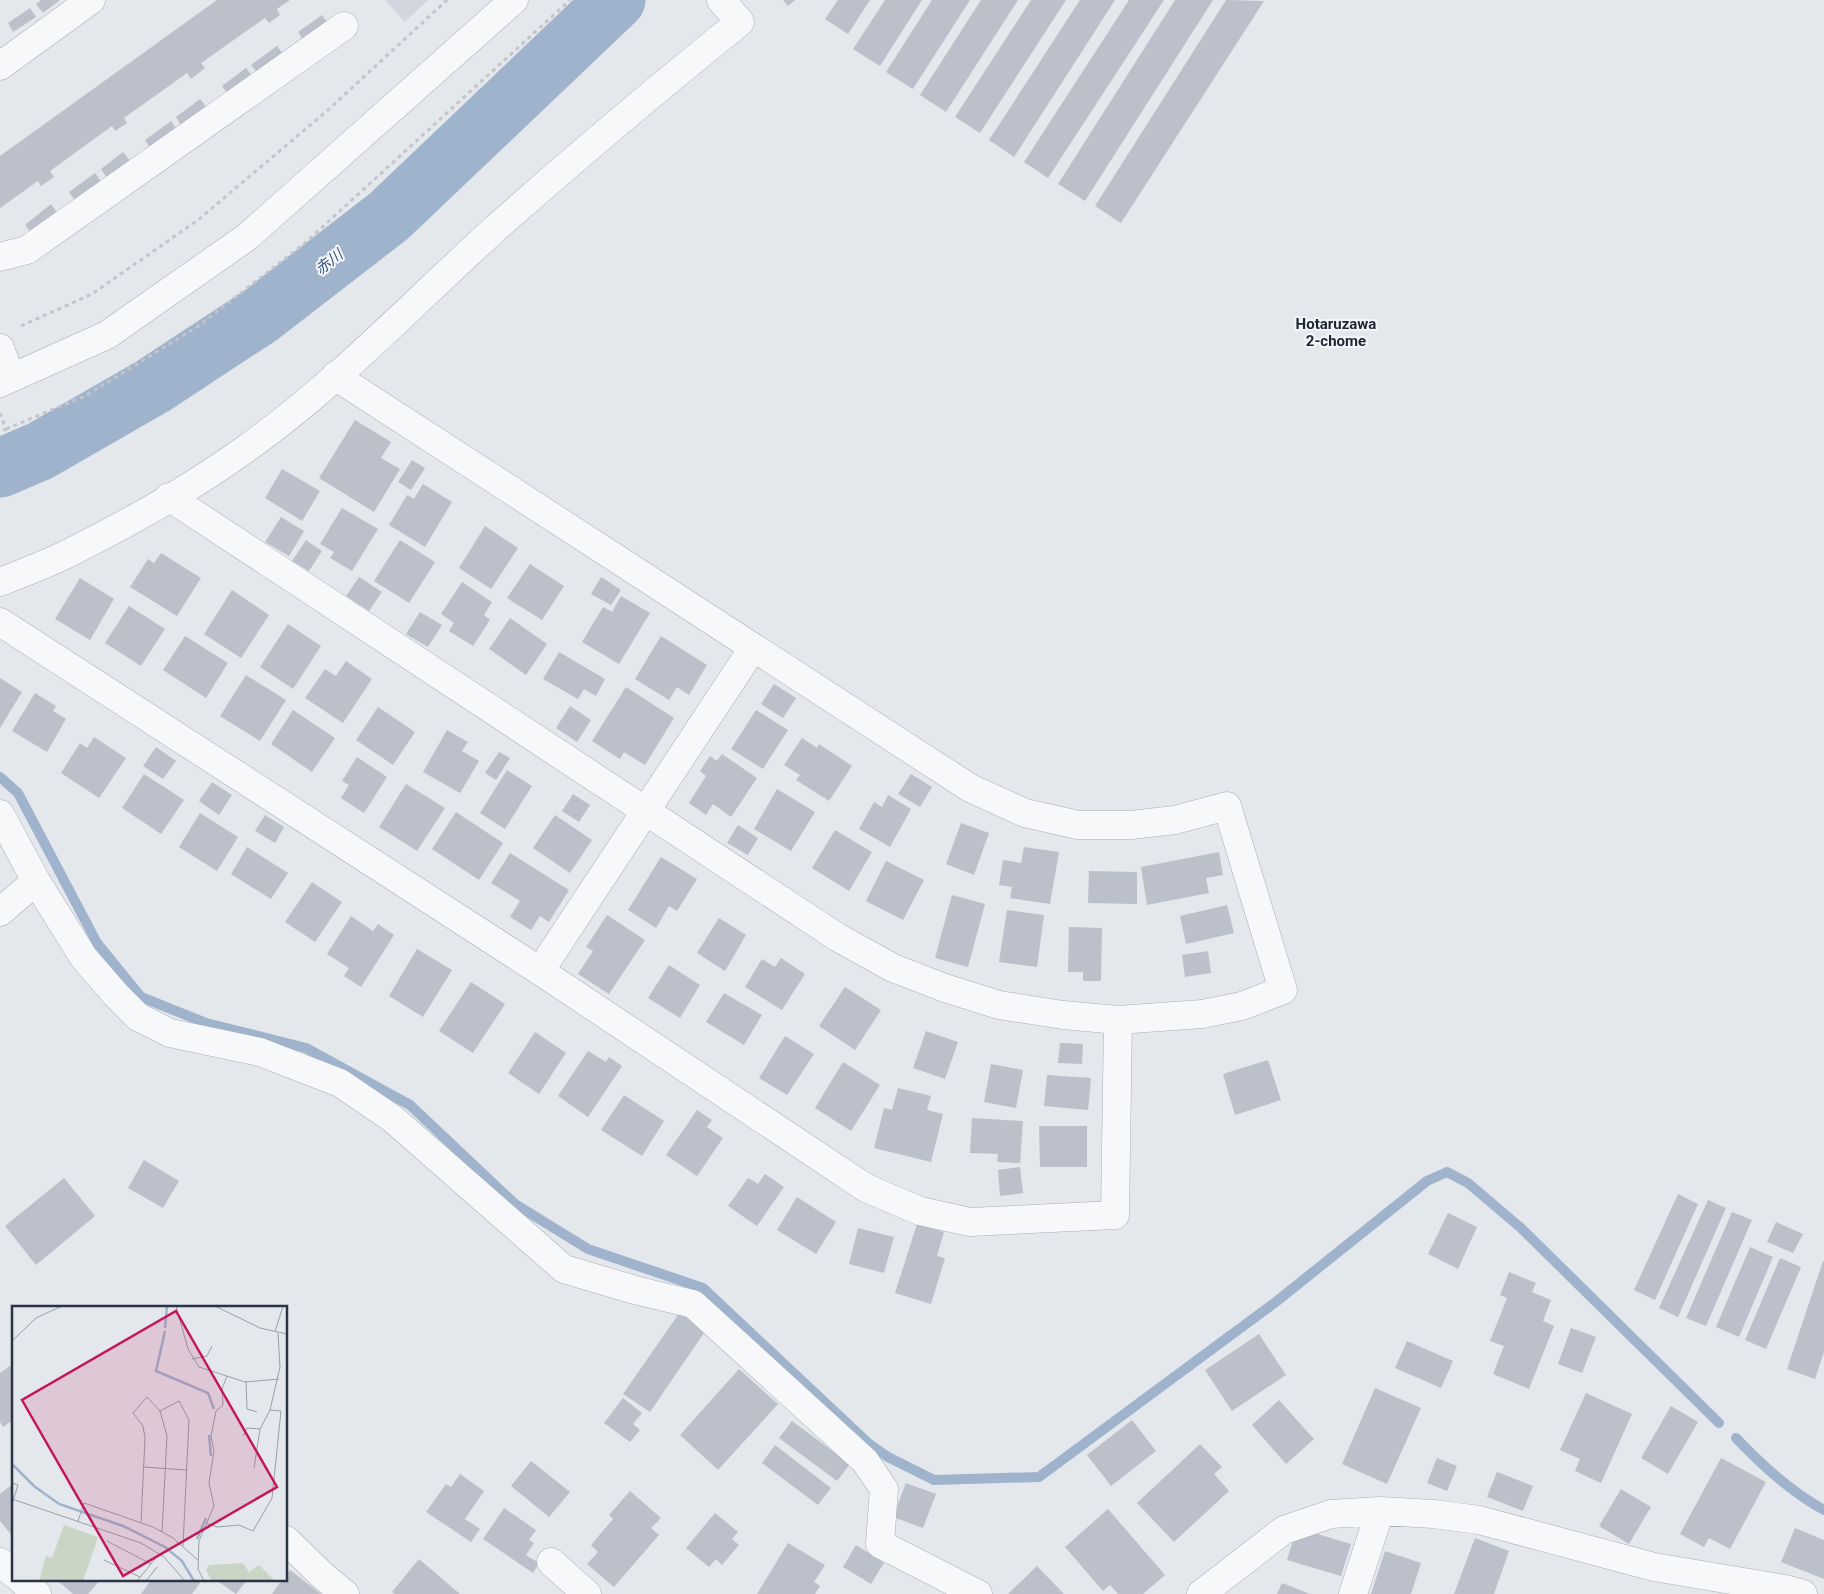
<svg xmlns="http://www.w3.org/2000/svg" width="1824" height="1594" font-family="Roboto,'Noto Sans JP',sans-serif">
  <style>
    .built { fill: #d2d6de }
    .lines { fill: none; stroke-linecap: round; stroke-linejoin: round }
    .stream { stroke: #9fb4cc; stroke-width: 10 }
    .river { stroke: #9fb4cc; stroke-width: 59 }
    .building { fill: #bbc0ca }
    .minor-casing { stroke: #a9aeb7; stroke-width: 29 }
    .path { stroke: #c2c5cb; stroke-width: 3; stroke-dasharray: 4 4; stroke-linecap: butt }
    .minor { stroke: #f7f8fa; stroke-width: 28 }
    .labels { text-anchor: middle; stroke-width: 4; stroke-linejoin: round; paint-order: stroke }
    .water-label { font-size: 15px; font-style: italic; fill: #34527a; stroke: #f4f6f9 }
    .neighbourhood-label { font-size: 15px; font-weight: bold; fill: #1d2536; stroke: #f4f6f9 }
    .inset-river { fill: none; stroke: #9fb4cc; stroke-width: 2.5 }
    .inset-road { fill: none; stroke: #9a9fa9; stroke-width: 1 }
    .view { fill: #c2185b; fill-opacity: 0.15; stroke: #c2185b; stroke-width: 2.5 }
    .inset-edge { fill: none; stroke: #2b3445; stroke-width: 2.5 }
  </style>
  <rect width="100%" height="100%" fill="#e4e7ec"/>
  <!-- built -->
  <path class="built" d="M385,0h43l-23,22z"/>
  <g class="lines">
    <!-- stream -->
    <path class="stream" d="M0,777l18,16 79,150 44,54 65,26 100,25 104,57 105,99 73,45 115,39 165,155 20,14 46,23 105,-3 238,-176 150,-120 20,-9 21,11 53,45 198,195
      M1736,1438c27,28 54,53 88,72"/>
    <!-- river -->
    <path class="river" d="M0,468l40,-17 113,-65 108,-71 128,-99 227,-216"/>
  </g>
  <!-- building -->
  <path class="building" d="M41,0h19l-17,13 -7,-9z
    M217,0h73l-13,9 3,6 -11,8 -4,-5 -64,45 4,5 -14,11 -4,-6 -63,45 3,5 -12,8 -3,-5 -62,45 4,6 -13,9 -3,-5 -38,27v-52z
    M783,0h12l-7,6z
    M838,0h32l-22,34 -23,-15z
    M885,0h37l-42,66 -27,-17z
    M932,0h38l-57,89 -27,-17z
    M981,0h37l-72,112 -26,-17z
    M1031,0h35l-86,133 -25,-16z
    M1080,0h35l-101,157 -25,-17z
    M1129,0h35l-116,178 -24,-16z
    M1175,0h38l-128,201 -27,-17z
    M1226,0l38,1 -143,222 -26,-17z
    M30,8l6,9 -23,15 -5,-9z
    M322,15l6,9 -24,17 -6,-9z
    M277,46l6,8 -26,18 -6,-7z
    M246,68l6,8 -23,19 -7,-9z
    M200,99l8,10 -26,18 -6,-10z
    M171,121l6,9 -26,19 -6,-9z
    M123,152l7,9 -23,17 -6,-9z
    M95,173l7,10 -26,19 -7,-10z
    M51,204l7,10 -26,20 -7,-9z
    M355,420l36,22 -10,16 19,11 -26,43 -55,-34z
    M412,460l13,8 -14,22 -13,-8z
    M282,469l38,22 -18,30 -37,-23z
    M423,484l29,18 -27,45 -36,-22 18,-30 7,4z
    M342,508l36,21 -26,42 -22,-13 4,-6 -14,-8z
    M281,517l23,14 -15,25 -24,-14z
    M485,526l33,22 -27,41 -32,-21z
    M306,540l16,11 -13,20 -17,-10z
    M400,540l35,22 -26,41 -35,-22z
    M161,553l40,25 -24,38 -47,-29 18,-28 6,4z
    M530,564l34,22 -22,34 -35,-22z
    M359,577l23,15 -13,19 -23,-15z
    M601,577l20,13 -10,15 -20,-11z
    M80,578l34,21 -24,41 -35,-21z
    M462,582l30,20 -8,13 6,5 -17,26 -24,-15 5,-8 -13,-9z
    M232,590l37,25 -28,43 -37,-24z
    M621,596l29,17 -31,51 -37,-22 21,-35 9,5z
    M129,606l36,23 -24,37 -36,-23z
    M420,612l22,13 -14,22 -22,-13z
    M510,618l37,26 -21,31 -37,-26z
    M288,624l33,22 -28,43 -33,-22z
    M185,636l43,27 -22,35 -43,-28z
    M661,636l46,29 -18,30 -12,-8 -8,13 -34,-21z
    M559,652l46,27 -9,17 -12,-7 -6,10 -35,-20z
    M346,661l26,18 -29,44 -38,-25 20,-29 11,7z
    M246,675l40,25 -26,41 -40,-25z
    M0,678l22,14 -22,36z
    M774,684l22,14 -13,20 -22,-14z
    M626,687l48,31 -29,47 -21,-13 -4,7 -28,-18z
    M35,693l21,13 -3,5 13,8 -19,33 -35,-21z
    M570,706l21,14 -14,22 -21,-14z
    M378,707l37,25 -22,33 -37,-25z
    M293,710l42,28 -23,34 -41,-28z
    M756,710l32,20 -25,39 -32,-20z
    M447,730l21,12 -6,9 17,10 -19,32 -37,-21z
    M94,737l32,21 -27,40 -38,-25 19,-30 7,5z
    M802,738l15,10 2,-4 33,22 -23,35 -33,-21 4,-5 -16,-10z
    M156,747l20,14 -13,18 -20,-13z
    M499,752l11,6 -14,22 -11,-7z
    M722,754l35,24 -26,39 -18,-13 -7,11 -17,-12 17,-27 -6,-5 10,-15 7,5z
    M357,757l30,20 -23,36 -23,-15 8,-13 -7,-4z
    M507,770l25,16 -27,43 -25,-16z
    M144,774l40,26 -23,34 -39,-26z
    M911,774l21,13 -12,20 -22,-13z
    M212,782l20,13 -13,20 -20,-14z
    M406,784l39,24 -28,43 -38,-24z
    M777,789l38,23 -24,39 -37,-22z
    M573,794l17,11 -11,17 -17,-11z
    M888,795l23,14 -21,38 -31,-18 15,-27 8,5z
    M456,812l47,31 -24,37 -47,-31z
    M200,813l38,24 -21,34 -38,-24z
    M265,815l19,12 -9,16 -20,-12z
    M555,815l37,25 -22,33 -37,-25z
    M961,823l28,10 -15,42 -28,-11z
    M738,825l20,13 -10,17 -21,-12z
    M835,830l37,22 -23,39 -37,-23z
    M247,847l41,26 -17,26 -40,-25z
    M1024,847l35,5 -9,52 -40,-6 2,-11 -13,-2 4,-25 18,3z
    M1219,852l4,23 -17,3 3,15 -62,12 -6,-38z
    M510,853l59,37 -20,32 -9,-6 -9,14 -21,-13 10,-16 -29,-18z
    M661,857l36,22 -20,32 -8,-5 -13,22 -28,-18z
    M886,861l38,19 -21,40 -37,-19z
    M1089,871l48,1v32l-49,-1z
    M312,882l30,20 -27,40 -30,-20z
    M952,895l33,9 -17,63 -33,-9z
    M1227,905l7,28 -48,11 -6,-28z
    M1007,910l37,5 -7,52 -38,-5z
    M607,915l38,25 -36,54 -31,-20 15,-23 -7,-4z
    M351,916l22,15 5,-7 16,11 -33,52 -17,-11 5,-8 -22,-14z
    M719,918l27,17 -21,36 -28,-18z
    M1069,927l33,1 -1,53h-18v-9h-15z
    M417,949l35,21 -29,47 -34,-21z
    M1208,951l3,22 -26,4 -3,-22z
    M781,958l24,16 -23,36 -37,-23 17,-28 13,8z
    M669,965l31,20 -20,33 -32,-20z
    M471,982l34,22 -32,49 -34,-22z
    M845,987l36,23 -26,40 -36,-24z
    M724,993l38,22 -18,30 -38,-23z
    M926,1031l32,11 -13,37 -32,-11z
    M535,1032l31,21 -27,41 -31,-21z
    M785,1036l29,18 -27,41 -28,-17z
    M1060,1043l23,1 -1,20 -24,-1z
    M588,1051l18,11 3,-5 13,9 -34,51 -30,-21z
    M1268,1060l13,40 -46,15 -12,-41z
    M843,1062l37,23 -29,46 -36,-23z
    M991,1064l32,6 -7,38 -32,-6z
    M1047,1075l44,3 -3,32 -44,-4z
    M898,1088l33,8 -4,14 16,4 -12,48 -57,-14 10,-40 8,2z
    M624,1095l40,26 -22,35 -41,-26z
    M697,1110l15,10 -5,7 16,11 -26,38 -31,-21z
    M972,1118l51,3 -3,42 -23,-1 1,-8 -28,-1z
    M1039,1126h48v41h-47z
    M144,1160l35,21 -16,27 -35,-20z
    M1020,1167l3,26 -23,3 -2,-26z
    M765,1174l19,13 -27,39 -29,-20 20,-28 10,6z
    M64,1178l31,38 -59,49 -31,-39z
    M1678,1194l20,10 -43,96 -21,-10z
    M797,1197l39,25 -20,32 -39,-24z
    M1708,1200l18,8 -48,109 -19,-9z
    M1732,1212l20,8 -46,106 -20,-8z
    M1448,1213l29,14 -19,42 -30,-15z
    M1776,1222l27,12 -10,19 -26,-11z
    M917,1224l27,8 -7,24 8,2 -14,46 -36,-11z
    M858,1228l36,9 -10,36 -35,-9z
    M1750,1247l23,10 -34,80 -23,-10z
    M1780,1258l21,9 -35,82 -21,-9z
    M1823,1261h1v91l-9,27 -28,-10z
    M1509,1272l27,11 -4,9 19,8 -8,21 11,5 -25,63 -36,-15 11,-28 -14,-5 17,-43 -7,-3z
    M680,1312l26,18 -56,82 -27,-18z
    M1571,1328l25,9 -14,36 -24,-9z
    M1259,1334l27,41 -54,36 -27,-41z
    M1407,1341l46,20 -12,27 -46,-20z
    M14,1363v56l-11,8 -3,-5v-49z
    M739,1369l39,35 -60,66 -38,-35z
    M1375,1388l46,20 -34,76 -45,-20z
    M1586,1393l46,21 -31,69 -26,-12 5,-12 -20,-9z
    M623,1398l19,15 -9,11 7,6 -10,12 -26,-19z
    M1279,1400l35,39 -28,25 -34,-39z
    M1671,1406l27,16 -30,52 -27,-16z
    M1132,1420l24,31 -45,35 -24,-31z
    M792,1421l58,43 -13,17 -58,-43z
    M1200,1444l22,23 -8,7 15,17 -55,51 -37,-39z
    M775,1445l56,43 -13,17 -56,-42z
    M1437,1458l20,8 -10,25 -20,-8z
    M1721,1458l45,24 -36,67 -21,-11 -5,9 -24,-13z
    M531,1461l39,31 -21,25 -38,-31z
    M1497,1472l36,14 -10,25 -36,-14z
    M460,1474l24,17 -19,28 15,10 -9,13 -45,-30 20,-28 5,3z
    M14,1483v55l-14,-17v-27z
    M906,1483l30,11 -13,34 -30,-11z
    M1621,1489l30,18 -22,37 -30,-18z
    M630,1491l31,27 -10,10 8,7 -45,52 -27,-23 11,-12 -7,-7 22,-26 -4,-4z
    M504,1508l32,22 -7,10 5,3 -8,12 13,8 -6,10 -50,-34z
    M1108,1509l57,66 -22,19h-25l-8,-9 -7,6 -38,-44z
    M715,1513l23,19 -6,7 7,6 -17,20 -6,-6 -7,8 -23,-19z
    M1795,1528l29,12v39l-43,-17z
    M1314,1533l37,11 -10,32 -54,-16 7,-23z
    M1475,1538l34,13 -15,43h-40z
    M788,1543l37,22 -11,17 6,4 -5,8h-58z
    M856,1545l28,18 -13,21 -28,-17z
    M1385,1551l36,12 -10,31h-40z
    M419,1559l41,35h-65l-3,-2z
    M1037,1566l27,28h-56z
    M290,1570l31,24h-49l10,-14h4v-5z
    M57,1580h43l-12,14h-15z
    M151,1580h46l3,3 -8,11h-51z
    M216,1580h31l-11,14z
    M1282,1583l28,11h-33z"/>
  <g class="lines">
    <!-- minor casing -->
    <g class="minor-casing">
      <path id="minor" d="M0,66l91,-66
        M0,257l27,-7 317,-224
        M0,348l11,30
        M0,383l107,-48 140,-98 267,-237
        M169,497l668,440 56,31 52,20 54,17 64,10 55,5 84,-6 40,-8 41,-16 -56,-184 -52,14 -44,5h-53l-53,-12 -55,-25 -635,-412
        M0,582c23,-9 47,-18 69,-29 60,-30 124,-66 178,-105 90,-64 167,-146 249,-220 80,-71 161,-139 244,-206l-19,-22
        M0,622l540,349 326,217 54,23 50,11 145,-7 3,-195
        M0,814l36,67 48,77 33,38 21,21 32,16 90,19 80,31 53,36 171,150 71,21 58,14 172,157 19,28 -4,55 98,50
        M0,912l36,-31
        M540,971l213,-323
        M286,1540l37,36 22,18
        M0,1562l14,12
        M551,1562l36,32
        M21,1580l16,14
        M1201,1594l83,-64 47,-16 49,-3 54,3 45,6 175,47 131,22 18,5
        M1353,1594l27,-83"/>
    </g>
    <!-- path -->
    <path class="path" d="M21,326l71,-32 106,-74 130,-110 119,-110
      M0,413l6,16 -6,3
      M6,429l79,-33 112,-69 108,-84 265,-243"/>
    <!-- minor -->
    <use href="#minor" class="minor"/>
  </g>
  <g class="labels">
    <!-- water labels -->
    <g class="water-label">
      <text transform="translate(329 262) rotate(-38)" y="5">赤川</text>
    </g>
    <!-- neighbourhood labels -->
    <g class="neighbourhood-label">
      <text x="1336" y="329">Hotaruzawa<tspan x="1336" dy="17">2-chome</tspan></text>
    </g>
  </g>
  <!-- overview -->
  <g transform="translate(12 1306)">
    <rect width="275" height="275" fill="#e4e7ec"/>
    <path d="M52,219l34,12 -15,44h-44l7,-25 6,2zM231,257l6,9 10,-7 16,16h-63l-6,-11 3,-5z" fill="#c9d6c5"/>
    <path class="inset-river" d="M153,22l2,-22M153,25l-9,40 52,22 6,16M197,129l2,21M0,158l22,22 25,18 64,22 42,21 17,14 12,20M185,233l9,-21"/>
    <path class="inset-road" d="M164,0l12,43 11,18 46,15 34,-3M203,0l45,22 27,6M263,26l8,-26M0,35l24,-23 26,-12M180,53l15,-3 5,-10M234,75l1,28 10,3M148,105l19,-10 10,19 -6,126M231,130l4,-8 13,1 10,-19M132,161l43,3M242,162l6,-39M0,177l6,2 -6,19M0,193l129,44 23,14 21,24M66,215l6,-18 69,24 20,11 26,23M129,216l4,-84 -2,-12 -10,-13 14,-16 13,14 7,25 -5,96M194,217l11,4 22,-2 14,6 19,-33 9,-87 -11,-1 10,-43 -2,-34M95,235l44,23M92,254l36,17M125,275l22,-27M134,275l11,-14M192,275l-6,-12 1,-28 15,-35 -5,-23 5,-32 -3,-15 5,-25 7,-6 -1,-16 5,-13"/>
    <path class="view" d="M164,5l101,176 -154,89 -101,-176z"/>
    <rect width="275" height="275" class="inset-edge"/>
  </g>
</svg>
